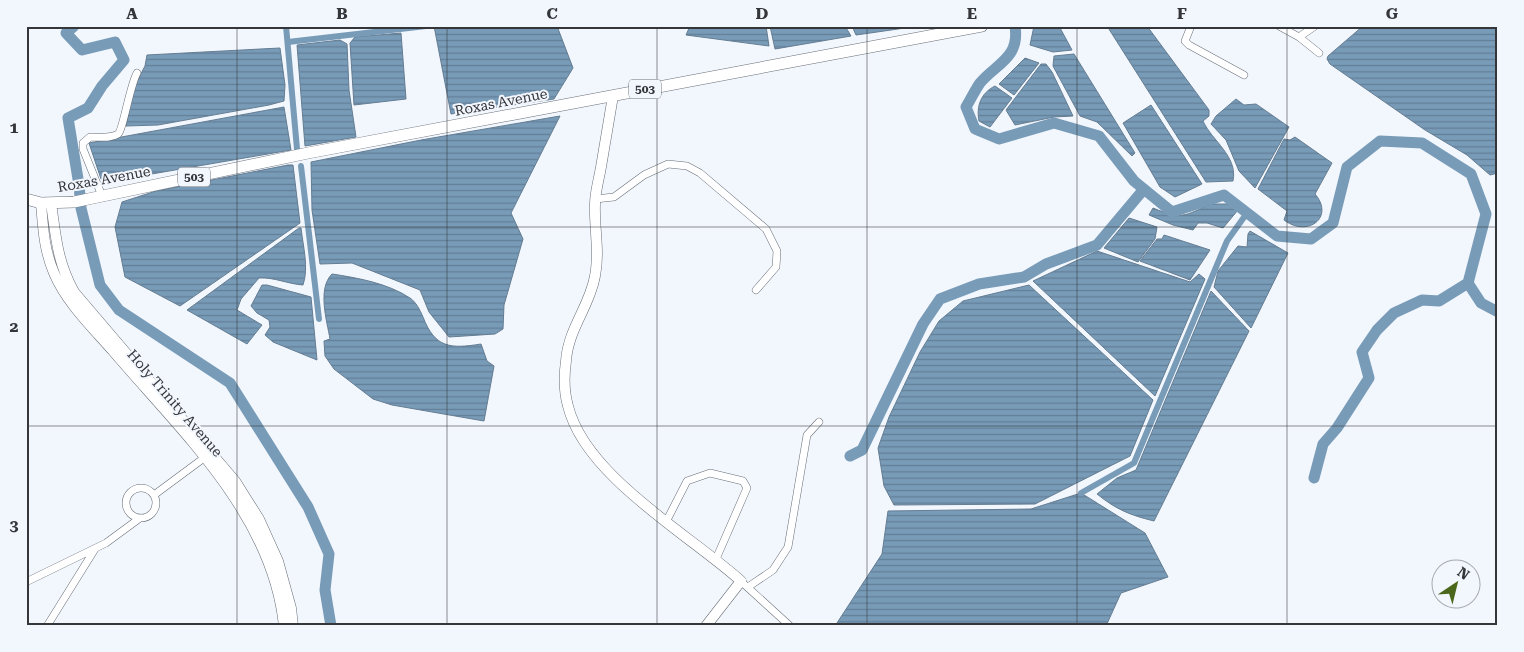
<svg xmlns="http://www.w3.org/2000/svg" width="1524" height="652" font-family="'Roboto Serif',serif">
  <style>
    .water { fill: url(#water-rules); stroke: #647d92 }
    .lines { fill: none; stroke-linecap: round; stroke-linejoin: round }
    .canal { stroke: #789bb8; stroke-width: 6 }
    .river { stroke: #789bb8; stroke-width: 11 }
    .street-casing { stroke: #686e77; stroke-width: 8 }
    .secondary-casing { stroke: #686e77; stroke-width: 11 }
    .primary-casing { stroke: #686e77; stroke-width: 12 }
    .street { stroke: #fff; stroke-width: 7 }
    .secondary { stroke: #fff; stroke-width: 10 }
    .primary { stroke: #fff; stroke-width: 11 }
    .grid { fill: none; stroke: #34363a; stroke-width: 1; stroke-opacity: 0.55 }
    .labels { text-anchor: middle; stroke-width: 4; stroke-linejoin: round; paint-order: stroke }
    .shield { fill: #f2f6fd; stroke: #6d7074; stroke-width: 1 }
    .shield-label { font-size: 12px; font-weight: bold; fill: #34363a }
    .street-label { font-size: 14px; fill: #34363a; stroke: #f2f6fd }
    .neatline { fill: none; stroke: #34363a; stroke-width: 2 }
    .grid-label { font-size: 16px; text-anchor: middle; font-weight: bold; fill: #34363a }
  </style>
  <defs>
    <pattern id="water-rules" width="6" height="5" patternUnits="userSpaceOnUse" patternTransform="scale(1.25)"><rect width="6" height="5" fill="#789bb8"/><path d="M0 2.5h6" fill="none" stroke="#637f97"/></pattern>
  </defs>
  <rect width="100%" height="100%" fill="#f2f6fd"/>
  <!-- water -->
  <path class="water" d="M434,26h123l16,42 -19,31 -103,15z
    M690,26h76l3,20 -83,-11z
    M770,26h75l6,10 -76,13z
    M852,26h67l-63,9z
    M1034,26h25l13,24 -19,2 -23,-7z
    M1107,26h40l62,84v6l-6,5c9,20 35,35 30,60l-27,1z
    M1363,26h135v147l-8,2 -23,-20 -42,-25 -95,-66 -3,-5 1,-3z
    M401,33l5,66 -52,6 -4,-62 5,-6z
    M340,40l7,4 2,46 7,47 -51,9 -8,-101z
    M280,48l5,37 -1,16 -15,4 -111,20 -32,1 8,-39 11,-21 2,-11z
    M1074,54l61,99 -3,3 -35,-34 -17,-6 -27,-50 1,-10z
    M1025,58l14,5 -25,32 -15,-11z
    M1041,64h5l6,8 21,44 -19,1 -39,8 -9,-15z
    M995,86l17,12 -22,29 -11,-6c-3,-15 2,-28 16,-35z
    M1236,99l8,6 12,-1 33,23 -34,61 -16,-17 -13,-31 -15,-16 5,-8z
    M1151,105l51,79 -27,13 -15,-10 -37,-64z
    M284,107l7,43 -180,31 -10,-2 -12,-36z
    M560,116l-49,97 12,26 -19,66 -1,24 -8,5 -46,3 -20,-25 -9,-22 -68,-27 -32,1 -8,-54 -1,-48 110,-22z
    M1295,137l37,26 -17,31c20,23 -7,44 -31,26l3,-9 -29,-22 26,-50 6,1z
    M288,165h5l7,58 -120,83 -55,-29 -10,-50 7,-25 34,-11z
    M1211,204h17l10,6 -15,18 -16,-5h-9l-5,7 -20,-5 -24,-10 4,-7c29,12 31,8 58,-4z
    M1129,218l28,9 -2,12 -17,23 -34,-14z
    M299,228h2c2,18 8,40 2,57 -15,-1 -29,-8 -44,-7l-18,21 -4,11 25,15 -15,19 -60,-34z
    M1250,231l38,22 -37,75 -37,-41 4,-16 20,-25 9,1 1,-13z
    M1164,235l46,15 -20,30 -50,-19 17,-22h5z
    M1097,251l93,31 9,-8 6,5 -50,117 -122,-115z
    M332,274c26,4 55,9 78,24 6,4 10,12 13,19 12,31 27,32 58,27l6,17 7,5 -10,55 -92,-16 -19,-6 -39,-30 -9,-13 -1,-15 6,-2c-3,-18 -13,-50 2,-65z
    M262,285h5l44,12 6,63 -44,-18 -8,-7 5,-8 -1,-7 -12,-7 -6,-7z
    M1029,285l124,115 -23,56 -95,48 -141,1 -10,-19 -6,-38 11,-31 31,-65 19,-31 24,-20z
    M1211,291l38,40 -95,190c-24,-6 -37,-11 -57,-27l20,-16 19,-8z
    M1081,493l64,40 23,44 -47,16 -15,33h-96l-2,-2 -11,2h-162l47,-72 6,-43 143,-2z"/>
  <g class="lines">
    <!-- canal -->
    <path class="canal" d="M286,26l11,123
      M288,42l138,-16
      M301,166l18,153
      M1081,493l53,-30 93,-222 20,-28"/>
    <!-- river -->
    <path class="river" d="M74,26l-8,7 16,17 33,-8 9,18 -22,26 -14,22 -20,10 11,67 2,23 19,77 19,25 111,73 78,124 21,47 -4,36 6,36
      M1015,26c5,32 -18,37 -35,57 -5,7 -9,16 -14,24l9,22 24,10 55,-16 45,13 35,45 38,31 52,-17 53,41 34,3 22,-16 14,-56 33,-26 42,2 49,31 15,40 -18,69 13,20 17,9
      M850,456l12,-6 61,-126 17,-25 39,-15 45,-7 22,-13 51,-19 47,-56
      M1314,478l9,-34 14,-16 32,-50 -7,-26 15,-22 17,-17 28,-13 17,1 29,-18"/>
    <!-- street casing -->
    <g class="street-casing">
      <path id="street" d="M1191,26l-6,15 4,4 55,30
        M1279,26l20,11 20,16
        M1299,37l16,-11
        M102,196l-19,-47v-6l7,-6c9,0 20,2 28,-3 5,-4 12,-49 19,-61
        M595,199l19,-2 30,-22 24,-11 19,2 13,7 66,56 11,22 -1,16 -20,23
        M126 503a15 15 0 1 1 30 0a15 15 0 1 1-30 0Z
        M154,495l54,-40
        M666,522l21,-41 23,-8 33,8 4,7 -31,71
        M26,582l80,-39 34,-25
        M745,585l45,41
        M748,587l25,-17 15,-23 19,-112 12,-13
        M47,626l48,-77"/>
    </g>
    <!-- secondary casing -->
    <g class="secondary-casing">
      <path id="secondary" d="M613,96c-4,24 -8,47 -12,71 -2,12 -6,25 -6,37 -1,25 5,47 0,72 -5,30 -27,53 -29,85 -2,14 -2,31 2,45 17,70 122,129 173,175l-35,45
        M41,203c2,24 3,47 13,70 12,29 39,55 59,78 69,81 160,164 171,275
        M51,203c5,34 6,58 23,89l161,189 24,38 19,42 13,47 2,18"/>
    </g>
    <!-- primary casing -->
    <g class="primary-casing">
      <path id="primary" d="M26,199l15,4 33,-1 234,-49 674,-127"/>
    </g>
    <!-- street -->
    <use href="#street" class="street"/>
    <!-- secondary -->
    <use href="#secondary" class="secondary"/>
    <!-- primary -->
    <use href="#primary" class="primary"/>
  </g>
  <!-- grid -->
  <path class="grid" d="M237,26v600M447,26v600M657,26v600M867,26v600M1077,26v600M1287,26v600M26,227h1472M26,426h1472"/>
  <g class="labels">
    <!-- shield labels -->
    <g class="shield">
      <rect x="629" y="79.5" width="32" height="19" rx="4"/>
      <rect x="178" y="167.5" width="32" height="19" rx="4"/>
    </g>
    <g class="shield-label">
      <text x="645" y="93">503</text>
      <text x="194" y="181">503</text>
    </g>
    <!-- street labels -->
    <g class="street-label">
      <text transform="translate(501 102) rotate(-11)" y="5">Roxas Avenue</text>
      <text transform="translate(104 179) rotate(-10)" y="5">Roxas Avenue</text>
      <text transform="translate(175 403) rotate(49)" y="5">Holy Trinity Avenue</text>
    </g>
  </g>
  <!-- border -->
  <rect width="1524" height="652" fill="none" stroke="#f2f6fd" stroke-width="55"/>
  <!-- north arrow -->
  <g transform="translate(1456 584) rotate(35)"><circle r="24" fill="#f2f6fd" stroke="#a6a9af"/>
  <path d="M0-4L9 19L0 12L-9 19Z" fill="#4a671b"/>
  <text y="-8" font-size="14" font-weight="bold" text-anchor="middle" fill="#34363a">N</text>
  </g>
  <rect x="28" y="28" width="1468" height="596" class="neatline"/>
  <g class="grid-label">
    <text x="132" y="19">A</text>
    <text x="342" y="19">B</text>
    <text x="552" y="19">C</text>
    <text x="762" y="19">D</text>
    <text x="972" y="19">E</text>
    <text x="1182" y="19">F</text>
    <text x="1392" y="19">G</text>
    <text x="14" y="133">1</text>
    <text x="14" y="332">2</text>
    <text x="14" y="531">3</text>
  </g>
</svg>
